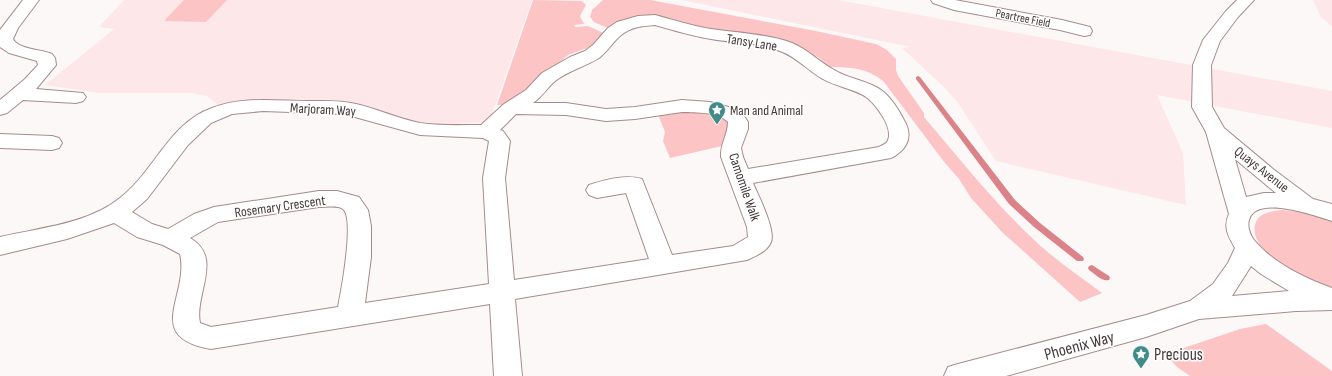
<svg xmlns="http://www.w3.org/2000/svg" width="1332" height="376" font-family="'Sofia Sans Condensed',sans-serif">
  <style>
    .built { fill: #fde7e8 }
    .green { fill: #fdc4c6 }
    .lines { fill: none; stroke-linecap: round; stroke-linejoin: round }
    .stream { fill: #db8389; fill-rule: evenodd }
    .minor-casing { stroke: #a58c8c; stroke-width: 2 }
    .minor { fill: #fff; fill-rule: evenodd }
    .labels { text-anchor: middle; stroke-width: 3; stroke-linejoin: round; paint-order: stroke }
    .far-street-label { font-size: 12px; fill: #433839; stroke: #fff }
    .street-label { font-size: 14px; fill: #433839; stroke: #fff }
    .poi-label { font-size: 14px; fill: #433839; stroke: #fff; text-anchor: start }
    .near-street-label { font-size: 17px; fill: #433839; stroke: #fff }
    .near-poi-label { font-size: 17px; fill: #433839; stroke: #fff; text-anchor: start }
  </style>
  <rect width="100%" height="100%" fill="#fdf8f8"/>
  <!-- built -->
  <path class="built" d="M124,0h408l-43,122 -36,2 -47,-3 -32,-11 -154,-3 -13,-11 -15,-3h-93l-54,-8 69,-56 -15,-2z
    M681,0h157l494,91v37l-175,-33 26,58 3,52 -190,-44 -38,-58 -12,-14 -44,-41 9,-1z
    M1313,0h19v26l-11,-9z"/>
  <!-- green -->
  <path class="green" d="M184,0h43l-21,22 -42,-1z
    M533,0l49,1 4,4 -6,11 4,8 -10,1 1,2 13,-1 18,8 -16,13 -22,8 -35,31 -29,19h-7z
    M603,0h47l166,31 60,13 11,6 9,9v11l2,6 26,37v4c40,47 79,97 126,137 17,14 35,26 52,39l-22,9 -78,-70 -31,-34 -12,-19 -14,-16 -61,-81c-16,-14 -34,-15 -55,-15l-11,-10 -35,-15 -108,-19 -65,6 -16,-7 -4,-5 2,-7z
    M667,112l40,1 24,8 -9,25 -52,12 -7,-17 2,-9 -6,-15 2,-3z
    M1282,210l30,4 20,8v65c-23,-5 -83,-32 -77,-62 2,-12 17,-14 27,-15z
    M1266,324l66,47v5h-142l-13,-9 -11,-13 74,-25z"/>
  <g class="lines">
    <!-- stream -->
    <path class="stream" d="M918,76l2,1 95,123 25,23 43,34 1,2 -1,2h-6l-43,-34 -25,-23 -93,-125v-2z
      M1092,265l17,11 1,2 -1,2c-7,2 -14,-6 -20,-10l-1,-2 1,-2z"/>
    <!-- minor casing -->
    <g class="minor-casing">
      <path id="minor" d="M23,0h16l-21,28 -5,11c6,11 28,10 39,15l3,4 1,7 -20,24 47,4 3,4 -3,4 -7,2 -53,-3 -16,13 -7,2v-15l25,-21 13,-14 -1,-4 -28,-8 -9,-6v-17z
        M931,0h24l107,20 28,7 2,4 -2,4 -6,1 -24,-6 -106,-20 -21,-7z
        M1237,0h17l-16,17 -18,24 -9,24 1,42 12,21 49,41 40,30 19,5v17c-16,-5 -76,-27 -83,-1 -2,6 1,15 5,20 19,23 50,38 78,48v22l-36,1 -97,8 -53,18 -140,39h-62l4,-9 10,-3 188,-49 44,-14 23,-17 15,-21 7,-15c-7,-12 -12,-21 -6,-34l-23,-82 -14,-25 1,-42 10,-25 23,-29zM1235,159l41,34h-12l-18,4zM1251,266l10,8 28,17 -57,5z
        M655,15c19,5 37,11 56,14 27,4 56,5 81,14 17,7 28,20 44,28 12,7 27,9 40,16 13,6 23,23 30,37 7,15 -1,27 -15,34l-138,25c5,12 23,47 18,59 -4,10 -16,14 -24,18l-232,39 7,77h-28l-4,-72 -279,45c-69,-12 -21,-54 -31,-95l-17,-9 -26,-8 -23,-14 -47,16 -67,16v-18c39,-9 88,-13 120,-39 34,-26 49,-75 92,-90 31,-12 64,-7 96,-7 16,0 32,-1 48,3 22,5 43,15 64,19 20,3 41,2 61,2l23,-21 22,-14 16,-17 28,-16 15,-6 8,-6 15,-17 9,-6 21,-6zM655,25c18,5 37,11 56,14 22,4 47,3 69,12 17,6 28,20 43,28 12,7 27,9 40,16 10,5 31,32 25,45 -1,4 -6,5 -9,7l-131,22 -5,-12 -2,-9 7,-19v-7l-6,-9 -6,-4 -26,-7 -28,-2 -47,7 -29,2 -40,-6h-33c9,-6 14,-15 22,-22 13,-10 31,-15 44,-23 8,-6 13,-15 21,-22 10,-9 22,-10 35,-11zM263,111l81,3 76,21 63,3 6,3 -6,37 6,106 -124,19 6,-46v-31l-3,-16 -9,-13 -22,-6h-18l-105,16 -20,7 -26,15 -16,-5 -20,-12 15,-13 41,-54 23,-22 21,-9zM682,112c15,1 35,-1 46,10 0,13 -8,22 -7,35l26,70 1,10 -15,9 -61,9 -30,-76c-16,-5 -37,1 -53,6l-3,5 3,5 8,3 29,-5 23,66 -135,21 -9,-102 5,-37 -7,-10 -3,-1 16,-16 50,1 40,6 29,-2zM319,207c7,0 19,-2 24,2 12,9 -2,83 -5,98l-127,20 -11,-4c-6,-28 24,-66 -10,-85l28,-16z
        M0,134l52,2 7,2 3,5 -3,5 -7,2 -52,-2z"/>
    </g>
    <!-- minor -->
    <use href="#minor" class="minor"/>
  </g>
  <!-- icons -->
  <defs>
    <g id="sight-pin" transform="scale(0.9)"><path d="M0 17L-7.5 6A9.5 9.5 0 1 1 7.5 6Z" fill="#438b89" stroke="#fff"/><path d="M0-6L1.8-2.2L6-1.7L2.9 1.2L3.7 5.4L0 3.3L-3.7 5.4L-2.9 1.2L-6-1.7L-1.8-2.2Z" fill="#fff"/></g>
  </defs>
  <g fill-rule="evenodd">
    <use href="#sight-pin" x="717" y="110"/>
    <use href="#sight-pin" x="1141" y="354"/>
  </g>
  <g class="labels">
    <!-- far-street labels -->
    <g class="far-street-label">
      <text transform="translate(1023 18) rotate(11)" y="4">Peartree Field</text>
    </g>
    <!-- street labels -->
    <g class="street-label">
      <text transform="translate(752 42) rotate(9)" y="5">Tansy Lane</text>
      <text transform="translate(323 109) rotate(3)" y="5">Marjoram Way</text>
      <text transform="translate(1262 169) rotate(38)" y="5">Quays Avenue</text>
      <text transform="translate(745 187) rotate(71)" y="5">Camomile Walk</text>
      <text transform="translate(280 206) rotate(-8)" y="5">Rosemary Crescent</text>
    </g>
    <!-- poi labels -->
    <g class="poi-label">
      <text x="730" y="115">Man and Animal</text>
    </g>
    <!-- near-street labels -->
    <g class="near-street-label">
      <text transform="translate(1079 345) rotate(-15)" y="6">Phoenix Way</text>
    </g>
    <!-- near-poi labels -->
    <g class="near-poi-label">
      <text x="1154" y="360">Precious</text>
    </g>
  </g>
</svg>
